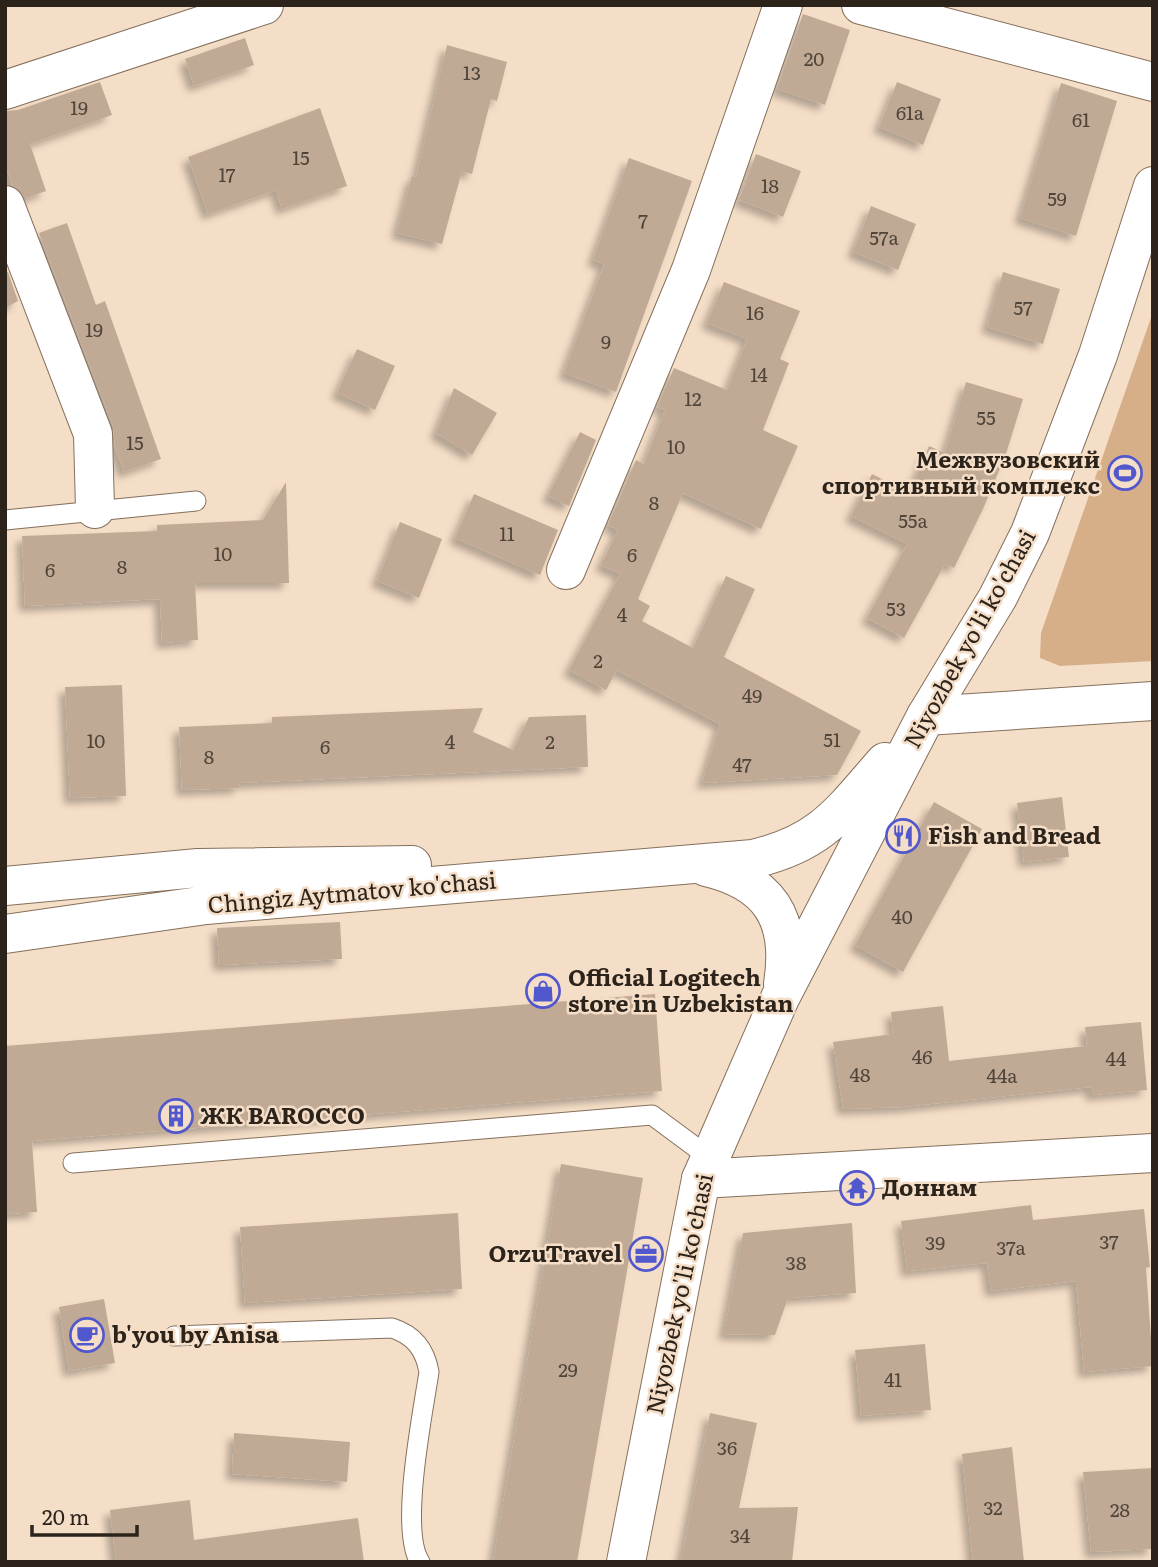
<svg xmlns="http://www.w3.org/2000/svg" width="1158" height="1567" font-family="Literata,serif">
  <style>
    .green { fill: #d6af89 }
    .building { fill: #c1aa95; filter: url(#shadow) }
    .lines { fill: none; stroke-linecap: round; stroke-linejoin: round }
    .lane-casing { stroke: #85705c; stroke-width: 21 }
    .street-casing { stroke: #85705c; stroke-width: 40 }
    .secondary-casing { stroke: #85705c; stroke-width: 40 }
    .lane { stroke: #fff; stroke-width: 19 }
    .street { stroke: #fff; stroke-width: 38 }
    .secondary { stroke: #fff; stroke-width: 38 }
    .labels { text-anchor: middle; stroke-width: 5; stroke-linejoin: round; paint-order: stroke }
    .number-label { font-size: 19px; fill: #51453a }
    .poi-label { font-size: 23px; font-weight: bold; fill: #2c231b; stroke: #f5dec7; text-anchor: start }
    .street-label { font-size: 23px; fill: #2c231b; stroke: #f5dec7 }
  </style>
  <defs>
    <filter id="shadow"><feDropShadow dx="-6" dy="6" stdDeviation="3.5" flood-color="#0004"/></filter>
  </defs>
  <rect width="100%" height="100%" fill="#f5dec7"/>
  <!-- green -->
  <path class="green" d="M1153,312v349l-93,5 -20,-8 1,-25z"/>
  <!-- building -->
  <path class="building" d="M803,14l47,16 -25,75 -48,-16z
    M245,38l9,27 -60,21 -9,-27z
    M447,45l60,17 -10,39 -6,-2 -19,75 -10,-3 -20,73 -45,-11 15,-57 4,1z
    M100,82l12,33 -82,29 16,47 -20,7 -14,-13 -7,-21v-53l13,-1z
    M897,82l44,17 -18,46 -44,-18z
    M1061,83l56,18 -41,135 -56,-18z
    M320,108l27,78 -65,23 -6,-19 -68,24 -20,-57z
    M756,154l45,17 -18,46 -44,-17z
    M629,158l63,23 -76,211 -52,-19 40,-109 -11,-4z
    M871,206l45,18 -18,46 -45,-18z
    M67,223l29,82 9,-4 56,158 -37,13 -9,-25 -2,-21 -74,-193z
    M8,272l10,29 -13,7v-34z
    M1003,272l57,17 -17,55 -56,-17z
    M724,282l76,29 -20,48 9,4 -26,67 35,16 -37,83 -78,-36 -45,106 12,7 -8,15 51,27 33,-72 29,13 -31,68 137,74 -24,44 -135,8 18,-59 -103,-54 -11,20 -37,-20 51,-96 -19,-9 17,-35 -10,-5 28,-65 8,4 21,-54 -8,-3 17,-39 53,22 20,-51 -40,-16z
    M357,349l38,17 -20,44 -38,-17z
    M966,382l57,17 -17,55 -23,55 -29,59 -9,-4 -41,74 -37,-20 40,-74 -56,-28 21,-42 38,19 19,-47 16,7z
    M454,388l43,25 -25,42 -36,-22z
    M580,432l16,8 -27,66 -21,-10z
    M286,482l3,101h-94l3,57 -36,3 -2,-44 -135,7 -3,-70 135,-5v-6l106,-5z
    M474,494l84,36 -18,45 -85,-37z
    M400,522l42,17 -23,59 -42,-17z
    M122,685l4,111 -56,2 -5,-111z
    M483,708l-10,24 40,18 16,-33 57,-2 2,52 -349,16 1,5 -58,2 -3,-63 93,-4v-6z
    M1062,797l7,60 -45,5 -7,-59z
    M934,802l48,27 -79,143 -48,-27z
    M340,922l2,37 -123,6 -2,-37z
    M655,994l7,97 -630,50 5,71 -32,2v-168z
    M943,1006l6,55 138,-15 -2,-19 56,-5 6,68 -56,5v-8l-189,20 -59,2 -10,-67 60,-8 -2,-22z
    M561,1164l82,14 -66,384h-84z
    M1031,1205l2,15 111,-11 6,58 -4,1 7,98 -69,6 -8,-91 -85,10 -4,-28 -80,8 -6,-50z
    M458,1213l4,76 -217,14 -5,-76z
    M852,1223l4,70 -68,5 -13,37 -51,-1 19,-101z
    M104,1299l11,64 -46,8 -10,-64z
    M925,1344l6,66 -70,6 -6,-66z
    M710,1413l47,10 -18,85 59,-1 -6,55h-111z
    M234,1433l116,9 -3,40 -115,-8z
    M1012,1447l12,115h-51l-11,-108z
    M1153,1468v81l-62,3 -8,-80z
    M190,1500l4,40 164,-22 6,44h-248l-6,-52z"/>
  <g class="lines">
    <!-- lane casing -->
    <g class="lane-casing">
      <path id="lane" d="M5,520l191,-19
        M73,1163l579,-48 58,43
        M174,1336l218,-8c22,7 33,21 37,44 -6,40 -30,158 -9,190"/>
    </g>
    <!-- street casing -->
    <g class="street-casing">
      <path id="street" d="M861,5l292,77
        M5,90l259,-85
        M5,205l88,229 2,75
        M566,570l125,-300 92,-265
        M926,716l227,-15
        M701,1179l452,-26"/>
    </g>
    <!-- secondary casing -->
    <g class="secondary-casing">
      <path id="secondary" d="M706,867c65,15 87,53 77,117
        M5,886l193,-18 214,-3
        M5,934l201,-29 547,-46c69,-16 88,-47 132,-97
        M626,1562l75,-383 79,-181 146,-282 72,-119 32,-64 68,-178 55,-169"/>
    </g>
    <!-- lane -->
    <use href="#lane" class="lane"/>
    <!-- street -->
    <use href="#street" class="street"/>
    <!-- secondary -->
    <use href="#secondary" class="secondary"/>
  </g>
  <!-- icons -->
  <defs>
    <g id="stadium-ring" transform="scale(1.75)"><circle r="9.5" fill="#f5dec7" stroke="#5157cd" stroke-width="1.5"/><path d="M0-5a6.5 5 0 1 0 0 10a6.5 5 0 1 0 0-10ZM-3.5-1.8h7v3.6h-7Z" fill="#5157cd"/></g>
    <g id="restaurant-ring" transform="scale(1.75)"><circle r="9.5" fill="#f5dec7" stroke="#5157cd" stroke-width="1.5"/><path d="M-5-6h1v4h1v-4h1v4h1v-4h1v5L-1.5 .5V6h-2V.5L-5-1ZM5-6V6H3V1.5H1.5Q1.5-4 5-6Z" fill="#5157cd"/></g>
    <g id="shop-ring" transform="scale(1.75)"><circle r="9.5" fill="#f5dec7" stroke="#5157cd" stroke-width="1.5"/><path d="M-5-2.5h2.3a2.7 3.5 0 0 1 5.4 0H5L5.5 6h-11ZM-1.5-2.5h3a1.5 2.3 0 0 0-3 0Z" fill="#5157cd"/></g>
    <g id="building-ring" transform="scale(1.75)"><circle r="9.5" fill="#f5dec7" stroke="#5157cd" stroke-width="1.5"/><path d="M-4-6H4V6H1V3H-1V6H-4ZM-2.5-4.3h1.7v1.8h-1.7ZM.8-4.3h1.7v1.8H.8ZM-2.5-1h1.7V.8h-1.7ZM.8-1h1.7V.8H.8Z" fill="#5157cd"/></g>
    <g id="temple-ring" transform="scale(1.75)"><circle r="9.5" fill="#f5dec7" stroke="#5157cd" stroke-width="1.5"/><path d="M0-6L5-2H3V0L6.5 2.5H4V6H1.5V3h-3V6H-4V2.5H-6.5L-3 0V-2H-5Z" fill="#5157cd"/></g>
    <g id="office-ring" transform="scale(1.75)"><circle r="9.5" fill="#f5dec7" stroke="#5157cd" stroke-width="1.5"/><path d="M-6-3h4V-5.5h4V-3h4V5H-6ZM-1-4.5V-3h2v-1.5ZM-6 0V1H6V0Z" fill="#5157cd"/></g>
    <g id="cafe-ring" transform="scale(1.75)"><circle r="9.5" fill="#f5dec7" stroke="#5157cd" stroke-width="1.5"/><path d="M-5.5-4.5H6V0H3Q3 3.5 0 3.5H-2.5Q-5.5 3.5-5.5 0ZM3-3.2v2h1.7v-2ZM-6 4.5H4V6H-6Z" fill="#5157cd"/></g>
  </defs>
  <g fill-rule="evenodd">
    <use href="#stadium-ring" x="1125" y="473"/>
    <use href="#restaurant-ring" x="903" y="836"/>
    <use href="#shop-ring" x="543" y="991"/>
    <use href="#building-ring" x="176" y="1116"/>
    <use href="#temple-ring" x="857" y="1188"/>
    <use href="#office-ring" x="646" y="1254"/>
    <use href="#cafe-ring" x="87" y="1335"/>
  </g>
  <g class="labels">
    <!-- number labels -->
    <g class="number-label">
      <text x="814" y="66">20</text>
      <text x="472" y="80">13</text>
      <text x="79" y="115">19</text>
      <text x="910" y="120">61a</text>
      <text x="1081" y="127">61</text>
      <text x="301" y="165">15</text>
      <text x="227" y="182">17</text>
      <text x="770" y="193">18</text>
      <text x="1057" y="206">59</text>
      <text x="643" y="228">7</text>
      <text x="884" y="245">57a</text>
      <text x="1023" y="315">57</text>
      <text x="755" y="320">16</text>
      <text x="94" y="337">19</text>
      <text x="606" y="349">9</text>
      <text x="759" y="382">14</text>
      <text x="693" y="406">12</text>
      <text x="986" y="425">55</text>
      <text x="135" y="450">15</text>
      <text x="676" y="454">10</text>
      <text x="654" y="510">8</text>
      <text x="913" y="528">55a</text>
      <text x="507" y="541">11</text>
      <text x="223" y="561">10</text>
      <text x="632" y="562">6</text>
      <text x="122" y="574">8</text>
      <text x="50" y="577">6</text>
      <text x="896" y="616">53</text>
      <text x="622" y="622">4</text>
      <text x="598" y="668">2</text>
      <text x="752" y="703">49</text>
      <text x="832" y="747">51</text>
      <text x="96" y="748">10</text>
      <text x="450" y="749">4</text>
      <text x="550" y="749">2</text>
      <text x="325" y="754">6</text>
      <text x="209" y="764">8</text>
      <text x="742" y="772">47</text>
      <text x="902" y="924">40</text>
      <text x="922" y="1064">46</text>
      <text x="1116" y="1066">44</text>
      <text x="860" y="1082">48</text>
      <text x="1002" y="1083">44a</text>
      <text x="1109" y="1249">37</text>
      <text x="935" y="1250">39</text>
      <text x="1011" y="1255">37a</text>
      <text x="796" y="1270">38</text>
      <text x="568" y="1377">29</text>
      <text x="893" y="1387">41</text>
      <text x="727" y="1455">36</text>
      <text x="993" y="1515">32</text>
      <text x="1120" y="1517">28</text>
      <text x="740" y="1543">34</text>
    </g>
    <!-- poi labels -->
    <g class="poi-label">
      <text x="1100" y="468" text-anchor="end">Межвузовский<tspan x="1100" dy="26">спортивный комплекс</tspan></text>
      <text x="928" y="844">Fish and Bread</text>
      <text x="568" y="986">Official Logitech<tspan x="568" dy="26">store in Uzbekistan</tspan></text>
      <text x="200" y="1124">ЖК BAROCCO</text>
      <text x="882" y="1196">Доннам</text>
      <text x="622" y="1262" text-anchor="end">OrzuTravel</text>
      <text x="112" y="1343">b'you by Anisa</text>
    </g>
    <!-- street labels -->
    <g class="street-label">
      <text transform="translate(970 639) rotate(-61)" y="8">Niyozbek yo'li ko'chasi</text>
      <text transform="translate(352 893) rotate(-5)" y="8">Chingiz Aytmatov ko'chasi</text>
      <text transform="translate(680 1294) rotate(-78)" y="8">Niyozbek yo'li ko'chasi</text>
    </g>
  </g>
  <!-- border -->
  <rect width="1158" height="1567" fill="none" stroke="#2c231b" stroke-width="14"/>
  <!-- scale -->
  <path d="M32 1525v10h105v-10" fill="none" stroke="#2c231b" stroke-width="3.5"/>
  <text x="42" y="1525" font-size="21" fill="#2c231b" stroke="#f5dec7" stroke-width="5" paint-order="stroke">20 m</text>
</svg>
